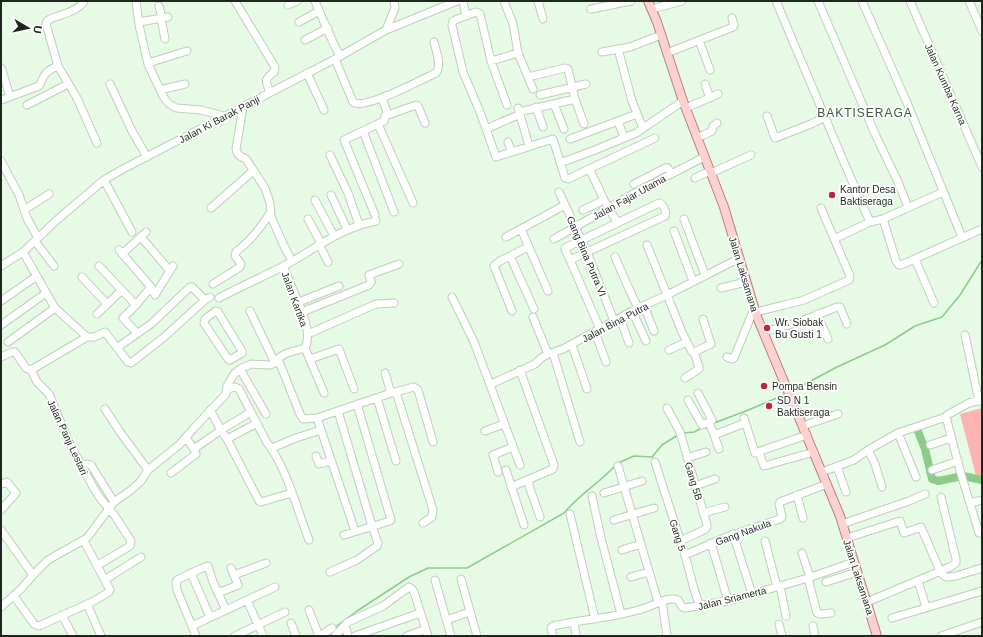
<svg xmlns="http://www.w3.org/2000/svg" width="983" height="637" font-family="Arial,sans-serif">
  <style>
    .green { fill: #fbb3b4 }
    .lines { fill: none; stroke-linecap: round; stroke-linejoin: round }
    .stream { stroke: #8bcc8a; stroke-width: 1.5 }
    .river { stroke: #8bcc8a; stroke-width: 8 }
    .minor-casing { stroke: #bdcfbc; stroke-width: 9 }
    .major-casing { stroke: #b1807e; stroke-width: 10 }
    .minor { stroke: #fff; stroke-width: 7 }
    .major { stroke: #ffd0d0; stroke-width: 8 }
    .poi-dot { fill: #b8273e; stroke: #fff; stroke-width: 1.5 }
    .labels { text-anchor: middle; stroke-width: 3.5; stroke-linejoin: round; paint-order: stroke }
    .street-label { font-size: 10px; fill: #1f261f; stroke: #fff }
    .poi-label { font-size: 10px; fill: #1f261f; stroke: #fff; text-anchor: start }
    .quarter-label { font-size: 12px; letter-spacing: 1px; fill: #435342; stroke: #fff }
  </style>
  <rect width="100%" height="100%" fill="#e7fae6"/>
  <!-- green -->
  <path class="green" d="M982,408v69l-6,-1 -16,-62z"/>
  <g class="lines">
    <!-- stream -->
    <path class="stream" d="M792,391l45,-24 48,-22 30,-19 27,-9 18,-22 22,-35
      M714,423l32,-12 40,-17
      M683,433l11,-1 8,-4
      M618,463l16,-7 18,1 10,-12 16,-10
      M334,628l23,-17 52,-34 19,-9h39l97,-55c15,-18 35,-30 51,-47"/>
    <!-- river -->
    <path class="river" d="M917,429l8,20 7,30 6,2 25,-5 19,4"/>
    <!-- minor casing -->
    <g class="minor-casing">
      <path id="minor" d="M84,1c-5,10 -24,14 -34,18l-3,2 -1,3 12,42 19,32 20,45
        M136,1l3,24 9,39 15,32 5,7 8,5 25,2 22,6
        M235,1l40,66 -1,5c-10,8 -9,8 -4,20
        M315,1c8,18 15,37 25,55
        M463,1l3,15
        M504,1l9,23 5,29 15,36
        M538,1l5,18
        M776,1l67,159 27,62
        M818,1l58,135 22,46 10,25
        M862,1l46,104 54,132
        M910,1l72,166
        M969,1l13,30
        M288,5l9,-4
        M159,6l3,12
        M591,9l40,-8
        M652,9l30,-8
        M161,18l4,21
        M139,22l29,-5
        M299,22l20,-11
        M386,30l9,-22 -1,-7
        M305,40l23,-12
        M699,40l11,30
        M618,49l14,52 11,27
        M602,52l28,-5 31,-12
        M667,53l66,-26 1,-2 -2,-7
        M335,59l18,43c11,9 69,-23 83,-29 6,-8 0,-22 -2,-31
        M491,61l27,-8
        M148,63l39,-12
        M1,68l1,2 8,27
        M307,73l17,37
        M528,77l37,-9 3,1 7,30 9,25
        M110,84l22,47 15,26
        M705,84l5,14
        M160,90l25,-6
        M540,95l46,-11
        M382,98l6,17 28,-10 2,1 7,17
        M1,100l38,-14c6,-12 6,-15 19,-20
        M554,104l10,25
        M27,105l41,-21
        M507,105l-16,-44 -11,-47 -4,-2 -21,8 -2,1 -1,4 11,47 17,40 16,45 57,-18 12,39 3,1 87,-41
        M243,107l-7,42c1,6 5,8 10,10l19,29 5,15 1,14 14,31 7,13
        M536,107l7,20
        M518,108l11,38
        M686,108l32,-14
        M519,112l56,-13
        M767,116l8,22 36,-14 14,-7
        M618,121l6,17
        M378,124l35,79
        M486,129c12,-5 21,-10 33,-14
        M363,131l31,81
        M697,138l15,-7 1,-5 4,-3
        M570,139l67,-25
        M508,142l3,9
        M330,155l18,38 11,32
        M1,161l18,34 8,23 11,20
        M560,163l35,-13 41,-17 47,-32
        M590,170l14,30 13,22
        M711,173l40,-18
        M695,178l15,-7
        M104,180l28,52
        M634,184l31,-16h3l3,6
        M559,192l28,60 27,69
        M331,195l16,34
        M315,200l19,36
        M211,208l42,-37
        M24,210l25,-16
        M583,210l21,-10
        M375,215l-31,-75 40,-19 1,-5 2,-2
        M308,219l13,24
        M684,219l21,56
        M883,219l13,42 3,4h2l81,-36
        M521,229l27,62
        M674,231l19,50
        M141,237l29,34
        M506,237l59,-32
        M554,239l79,-45 71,-37
        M834,239l36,-17 13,-3 60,-27
        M35,241l19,25
        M319,244l9,18
        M647,245l35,87 10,20h2l5,15v2l-14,9
        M119,250l32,37 4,8
        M23,252l32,56 32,29
        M122,254l24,-22
        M510,256l24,53
        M615,257l14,32 9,19
        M915,259l19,44
        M570,260l95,-44c2,-5 -2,-12 -6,-13l-94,45v1l5,11 30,69
        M1,266l22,-14 35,-33 46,-39 19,-11 212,-110 51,-29 71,-29
        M99,266l37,39 -13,13 14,15
        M82,277l25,27
        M213,284l27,-17 1,-3 -6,-8 1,-4c14,-11 25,-24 34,-39
        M721,288l25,-6
        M155,295l18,-29
        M452,297l22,45 46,123
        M219,298c21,-11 43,-21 63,-31 34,-18 55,-38 94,-46
        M1,301l36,-25
        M299,302l40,-16
        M136,305l15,-18
        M644,306l10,25
        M216,311l2,1 24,39v2l-12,7 -2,-1 -24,-36 1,-4z
        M250,311l25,52
        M512,311l-18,-45 6,-5 28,-14
        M632,311l14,30
        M302,312l67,-27 2,-3 -2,-7 30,-11
        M756,312l48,-12 45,-20 1,-4 -29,-68
        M97,314l25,-24
        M817,314l11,25
        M533,317l15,37
        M620,318l9,25
        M1,325l45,-32
        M595,332l11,30
        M764,332l35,-10 38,-15h3l7,17
        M308,334l68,-30 18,-1
        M965,335l14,66
        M8,342l47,-34
        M572,345l15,44
        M118,347l33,-23 39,-37h2l13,13
        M305,348l19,45
        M669,350l18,-8
        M694,352l17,-8 -8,-25
        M553,353l27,89
        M1,357l11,-5h3l11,16 5,2
        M727,357l5,2 2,-1 20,-49
        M278,359l22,55 3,5 14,-1 74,-25 23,-6 4,3 15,52
        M310,359l29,-10 15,40
        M240,369l26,45
        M385,373l6,20
        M491,384l44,-20 6,-6 7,-4 15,-5 69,-38 35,-16 73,-37
        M227,389l8,-2 4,2 27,52c22,29 30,66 43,99
        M396,392l37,118 -1,7 -9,6
        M698,393l14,27 -3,2 5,13
        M377,398l19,63
        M688,400l14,25 7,-3
        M667,408l13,24 27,93v2l-3,3 -24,11
        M105,409l15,23 28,38
        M210,410l11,20 6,9 32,62 2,1 31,-9
        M946,417l15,57 18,59h3
        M317,418l38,113
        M744,418l11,35 52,-18
        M803,426l35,-12
        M485,431l19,-7
        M898,433l18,44
        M227,439l30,-16
        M930,445l21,-7
        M272,448l24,-10 25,-8
        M194,449l27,-19 30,-18
        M719,449l-5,-14 31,-12
        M868,450l7,14 7,23
        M759,452l5,14 50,-14
        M316,456l3,8 12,-3
        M687,458l19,-6
        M655,462l30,93 9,34 6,18
        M618,466l40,136
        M82,467l5,-3 4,1 23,37
        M837,467l9,25
        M506,470l18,55
        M932,470l26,-9
        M498,472l-5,-17 20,-8
        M822,472l32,-12 14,-10 30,-17 48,-16 1,-2 22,-12 13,-3
        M171,473l25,-19 -2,-5 -8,-11
        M529,480v6l11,31
        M1,484l6,-2 9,11 -15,17
        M695,486l20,-7
        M511,487l42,-18 1,-4 -34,-95
        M604,493l38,-12
        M797,495l6,23
        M592,496l9,42 20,76
        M970,503l12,-3
        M703,513l22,-6
        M570,514l25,105
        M614,520l40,-12
        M842,524l67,-23 16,-7
        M1,530l32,45
        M733,534l19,60
        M344,535l46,-14 1,-1 -34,-116
        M847,538l53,-17 4,12 17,-6 19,44c2,3 4,6 7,6 9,1 26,-7 35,-9
        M765,541l12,46
        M711,543l17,58
        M622,550l19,-6
        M802,553l8,24
        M685,555l44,-19 51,-17 2,-2 -3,-13 1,-2 47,-18
        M98,565l32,-19 1,-5 -16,-25 -15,-18 -7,-11 -25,-47 -19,-46 -12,-12 -6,-12 56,-33h7l11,-5 23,30 3,1 32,-25 42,-38 5,-3
        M330,572l27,-12 20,-14 1,-3 -6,-17 -34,-115
        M191,573l19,44
        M234,575l32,-12
        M631,577l18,-5
        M808,578l9,35 3,1 11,-1
        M106,579l35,-22
        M461,579l16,57
        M435,580l16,56
        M918,581l8,26
        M826,582l31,-10
        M780,586l6,30
        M218,593l20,-8 -7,-17
        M14,596l20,28 5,2 55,-25 15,-9 1,-2 -26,-49
        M247,600l16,36
        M662,601l5,35
        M867,602l83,-35 6,-4v-4l-15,-62
        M87,604l14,32
        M1,607l21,-19 11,-13 15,-15 39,-22 27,-36 17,-12 10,-9 7,-11 31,-25 15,-17 32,-34 1,-8 7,-12 6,-5 11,-5 19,1 5,-2 5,-6 7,-4 18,-5c8,-16 -5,-41 -11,-56 -4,-9 -7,-17 -11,-26
        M309,610l10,26
        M62,615l11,21
        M892,618l90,-27
        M446,620l24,-8
        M574,622l2,14
        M291,623l5,13
        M779,624l3,12
        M345,625l3,11
        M192,626l83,-39
        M813,626l2,10
        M196,636l-19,-46 -1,-7 1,-3 23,-11 8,-3 5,16 13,28
        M235,636l50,-24
        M320,636l12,-8
        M335,636l13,-14 35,-16 26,-19 3,2 2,3 14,44
        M355,636l65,-23
        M407,636l19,-7
        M553,636l-2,-8 2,-2c31,-7 62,-8 92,-18 10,-3 22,-12 33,-8l4,7 3,1 43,-7 80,-23 46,-16
        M941,636l41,-14"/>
    </g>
    <!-- major casing -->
    <g class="major-casing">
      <path id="major" d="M648,1l9,21 26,79 41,106 33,110 83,199 37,120"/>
    </g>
    <!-- minor -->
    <use href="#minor" class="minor"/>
    <!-- major -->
    <use href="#major" class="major"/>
  </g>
  <!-- markers -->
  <g class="poi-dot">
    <circle cx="832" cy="195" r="4"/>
    <circle cx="767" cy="328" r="4"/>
    <circle cx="764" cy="386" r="4"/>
    <circle cx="769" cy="406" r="4"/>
  </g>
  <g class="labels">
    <!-- street labels -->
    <g class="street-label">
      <text transform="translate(946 84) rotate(66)" y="4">Jalan Kumba Karna</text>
      <text transform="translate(219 119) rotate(-28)" y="4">Jalan Ki Barak Panji</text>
      <text transform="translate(629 197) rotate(-29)" y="4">Jalan Fajar Utama</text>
      <text transform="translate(587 256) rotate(67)" y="4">Gang Bina Putra VI</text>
      <text transform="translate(744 274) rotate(73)" y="4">Jalan Laksamana</text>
      <text transform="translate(295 299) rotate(70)" y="4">Jalan Kartika</text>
      <text transform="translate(615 322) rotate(-28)" y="4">Jalan Bina Putra</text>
      <text transform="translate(68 437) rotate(65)" y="4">Jalan Panji Lestari</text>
      <text transform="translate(694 481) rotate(73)" y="4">Gang 5B</text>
      <text transform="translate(743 532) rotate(-20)" y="4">Gang Nakula</text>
      <text transform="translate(678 535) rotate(72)" y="4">Gang 5</text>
      <text transform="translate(859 577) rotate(72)" y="4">Jalan Laksamana</text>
      <text transform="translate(732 598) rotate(-14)" y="4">Jalan Sriamerta</text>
    </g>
    <!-- poi labels -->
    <g class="poi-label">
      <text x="840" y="193">Kantor Desa<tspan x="840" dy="12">Baktiseraga</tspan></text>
      <text x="775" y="326">Wr. Siobak<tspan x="775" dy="12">Bu Gusti 1</tspan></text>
      <text x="772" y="390">Pompa Bensin</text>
      <text x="777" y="404">SD N 1<tspan x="777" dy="12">Baktiseraga</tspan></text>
    </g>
    <!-- quarter labels -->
    <g class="quarter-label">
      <text x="865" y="117">BAKTISERAGA</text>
    </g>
  </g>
  <!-- border -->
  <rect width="983" height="637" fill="none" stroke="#1f261f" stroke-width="4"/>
  <!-- north arrow -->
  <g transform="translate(28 28) rotate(99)" stroke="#ffffff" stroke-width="3" paint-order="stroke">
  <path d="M0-3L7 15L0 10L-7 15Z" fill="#1f261f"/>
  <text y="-6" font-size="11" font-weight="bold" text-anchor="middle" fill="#1f261f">U</text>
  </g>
</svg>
